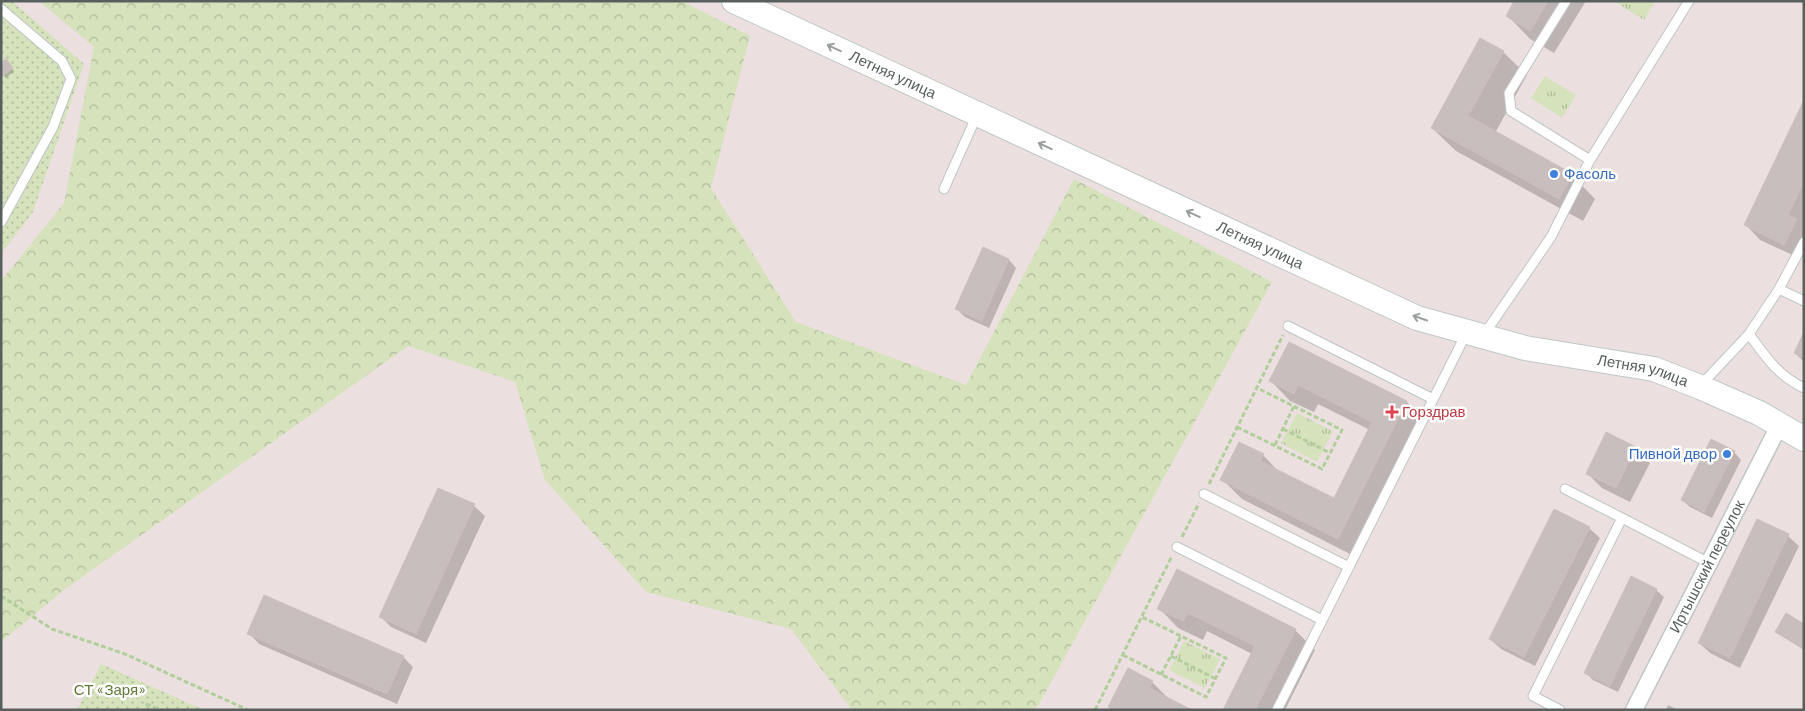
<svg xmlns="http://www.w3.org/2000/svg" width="1805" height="711" font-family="Barlow,sans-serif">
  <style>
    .grass { fill: url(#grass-dots) }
    .forest { fill: url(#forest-crowns) }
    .park { fill: url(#park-tufts) }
    .shadow { fill: #0003 }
    .building { fill: #c8bebe; stroke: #cfbebe }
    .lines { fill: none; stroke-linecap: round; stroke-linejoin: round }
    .lane-casing { stroke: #bec6c5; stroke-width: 11 }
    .street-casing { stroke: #bec6c5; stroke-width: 19 }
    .secondary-casing { stroke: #bfc8c6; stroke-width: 26 }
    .path { stroke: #b2ce9d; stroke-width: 3; stroke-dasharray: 5 2.5; stroke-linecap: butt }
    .lane { stroke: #fff; stroke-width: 9 }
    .street { stroke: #fff; stroke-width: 16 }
    .secondary { stroke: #fff; stroke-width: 24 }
    .oneway { stroke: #9ba09f }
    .shop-dot { fill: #3f7fe0; stroke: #fff; stroke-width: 2 }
    .health-dot { fill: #e0444e; stroke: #fff; stroke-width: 2 }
    .labels { text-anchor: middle; stroke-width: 5; stroke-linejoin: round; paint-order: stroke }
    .street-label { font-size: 15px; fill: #58605f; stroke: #fff }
    .shop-label { font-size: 15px; fill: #366cbe; stroke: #fff; text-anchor: start }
    .health-label { font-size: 15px; fill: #be3a42; stroke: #fff; text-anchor: start }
    .park-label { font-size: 15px; fill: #627a35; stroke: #fff }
  </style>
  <defs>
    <pattern id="grass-dots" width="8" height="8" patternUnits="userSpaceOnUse" patternTransform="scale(1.25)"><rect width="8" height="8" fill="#d6e2bc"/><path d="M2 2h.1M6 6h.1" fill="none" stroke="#b0bb9c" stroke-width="1.8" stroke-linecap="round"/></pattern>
    <pattern id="forest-crowns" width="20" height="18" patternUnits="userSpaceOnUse" patternTransform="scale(1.25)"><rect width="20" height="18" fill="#d6e2bc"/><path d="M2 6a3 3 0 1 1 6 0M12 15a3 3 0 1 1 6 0" fill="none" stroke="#b0bb9c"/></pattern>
    <pattern id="park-tufts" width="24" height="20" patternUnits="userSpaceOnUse" patternTransform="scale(1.25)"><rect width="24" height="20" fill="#d6e2bc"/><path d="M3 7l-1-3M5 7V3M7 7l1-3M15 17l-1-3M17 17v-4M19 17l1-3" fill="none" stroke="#b0bb9c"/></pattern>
  </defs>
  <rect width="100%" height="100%" fill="#ebe0df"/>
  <!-- grass -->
  <path class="grass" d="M1,1h11l72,63 -51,148 -32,42z
    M101,664l103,46h-127z"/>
  <!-- forest -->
  <path class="forest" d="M39,1h643l68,35 -39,152 85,134 170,63 108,-206 198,103 -234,424 -8,4h-178l-61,-81 -145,-37 -101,-112 -30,-98 -107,-36 -344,244 -63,52v-361l63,-78 30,-156z"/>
  <!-- park -->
  <path class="park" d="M1614,1h41l-11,19z
    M1545,76l31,19 -14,23 -31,-20z
    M1297,413l36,18 -16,31 -36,-19z
    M1184,641l36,18 -15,29 -36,-18z"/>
  <!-- shadow -->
  <path class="shadow" d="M1516,1h70l-32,52 -24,-14 -23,-24z
    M1503,52l24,23 -32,58 77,42 23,24 -12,22 -127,-70 -24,-23z
    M6,61l8,10 -8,7 -5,-6z
    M1804,103v146l-5,9 -39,-18 -14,-15z
    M984,249l25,11 7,8 -27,60 -24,-11 -8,-8z
    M1804,335v27l-9,-9z
    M1289,343l118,59 19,20 -68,136 -116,-59 -20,-20 41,-24 16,17 56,28 35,-70 -52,-26 -4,8 -24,-11 -19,-20z
    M1635,448l15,15 -20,39 -28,-14 -15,-15z
    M1734,452l7,8 -29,58 -22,-11 -8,-7z
    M474,506l11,10 -59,127 -35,-16 -10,-10z
    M1758,521l30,15 11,10 -59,122 -30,-15 -11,-10z
    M1589,528l11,10 -65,128 -34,-17 -11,-10z
    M1177,571l118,59 20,20 -30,60h-61l28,-56 -45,-23 -4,9 -25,-12 -19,-20z
    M1656,590l8,7 -46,95 -25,-12 -8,-8z
    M1804,625v25l-22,-14 -5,-4z
    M249,633l154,24 10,10 -16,37 -138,-60z
    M1152,682l19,19 18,9h-76l-3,-3z
    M1668,705l10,5h-12z"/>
  <!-- building -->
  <path class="building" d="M1514,1h34l-18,30 -24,-15z
    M1480,38l24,13 -36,65 105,58 -14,25 -128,-71z
    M6,59l7,9 -10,8 -2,-2v-11z
    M1804,100v82l-16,33 9,4 -13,26 -40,-20z
    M983,247l26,12 -27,62 -27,-12z
    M1804,332v26l-10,-5z
    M1289,342l118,59 -69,138 -118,-59 19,-38 25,12 -4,7 74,37 38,-76 -74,-37 -4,9 -25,-13z
    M1606,432l30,15 -20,41 -30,-14z
    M1711,439l24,12 -31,61 -23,-12z
    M438,488l37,16 -59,130 -37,-17z
    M1554,509l36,18 -66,130 -35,-18z
    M1757,519l32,15 -59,124 -32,-15z
    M1177,569l119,60 -41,81h-32l32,-64 -67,-33 -5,8 -26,-12z
    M1631,576l26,13 -47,97 -26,-13z
    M264,595l140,61 -17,38 -140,-60z
    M1786,613l18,11v25l-29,-17z
    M1128,668l25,13 -4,7 43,22h-78l-6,-3z"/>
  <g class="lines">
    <!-- lane casing -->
    <g class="lane-casing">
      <path id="lane" d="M1566,1l-57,92 2,18 79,49
        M1,9l61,52 9,18 -18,48 -52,95
        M944,189l33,-74
        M1779,289l25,12
        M1288,326l145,73
        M1749,334c17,23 28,41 55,54
        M1483,336l68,-99 39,-77 99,-159
        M1700,386l49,-52 30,-45 25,-47
        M1565,489l57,29
        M1204,494l145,73
        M1177,547l145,73
        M1277,710l190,-378
        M1560,710l-27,-14 89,-178 87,45"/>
    </g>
    <!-- street casing -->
    <g class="street-casing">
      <g id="street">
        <path id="s1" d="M1634,710l146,-286"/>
      </g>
    </g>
    <!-- secondary casing -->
    <g class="secondary-casing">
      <g id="secondary">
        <path id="s2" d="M734,1l683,317 108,30 129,21 46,18 59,26 45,26"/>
      </g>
    </g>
    <!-- path -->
    <path class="path" d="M1237,427l85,42 20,-39 -85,-42
      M1283,429l47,24
      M1275,445l19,-39
      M1209,484l74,-149
      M1182,537l17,-34
      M1,596l51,33 73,25 123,56
      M1123,655l83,42 20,-39 -84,-41
      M1171,656l45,23
      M1161,675l20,-39
      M146,704l14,6
      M1095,710l77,-154"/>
    <!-- lane -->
    <use href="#lane" class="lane"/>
    <!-- street -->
    <use href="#street" class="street"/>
    <!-- secondary -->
    <use href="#secondary" class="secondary"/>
  </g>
  <!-- one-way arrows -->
  <defs><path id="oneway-shaft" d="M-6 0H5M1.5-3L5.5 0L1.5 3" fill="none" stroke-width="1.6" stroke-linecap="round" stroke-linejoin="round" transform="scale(1.25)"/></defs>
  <g class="oneway">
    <use href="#oneway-shaft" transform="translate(834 48) rotate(-155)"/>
    <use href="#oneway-shaft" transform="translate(1045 146) rotate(-155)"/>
    <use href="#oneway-shaft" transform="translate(1193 214) rotate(-155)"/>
    <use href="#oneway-shaft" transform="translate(1420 318) rotate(-161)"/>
  </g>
  <!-- markers -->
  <g class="shop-dot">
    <circle cx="1554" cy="174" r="5"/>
    <circle cx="1727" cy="454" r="5"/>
  </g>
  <path class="health-dot" d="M1389.5 404.5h5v5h5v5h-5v5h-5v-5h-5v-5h5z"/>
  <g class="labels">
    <!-- street labels -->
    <g class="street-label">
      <text dy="5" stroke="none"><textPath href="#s2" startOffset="175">Летняя улица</textPath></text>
      <text dy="5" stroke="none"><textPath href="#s2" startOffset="580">Летняя улица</textPath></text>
      <text dy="5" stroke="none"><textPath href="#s2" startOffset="985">Летняя улица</textPath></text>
      <text dy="5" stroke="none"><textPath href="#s1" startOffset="161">Иртышский переулок</textPath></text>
    </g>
    <!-- shop labels -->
    <g class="shop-label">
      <text x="1564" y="179">Фасоль</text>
      <text x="1717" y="459" text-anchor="end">Пивной двор</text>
    </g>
    <!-- health labels -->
    <g class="health-label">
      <text x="1402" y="417">Горздрав</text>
    </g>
    <!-- park labels -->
    <g class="park-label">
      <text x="110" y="695">СТ «Заря»</text>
    </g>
  </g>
  <!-- border -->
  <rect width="1805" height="711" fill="none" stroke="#58605f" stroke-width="5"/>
</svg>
